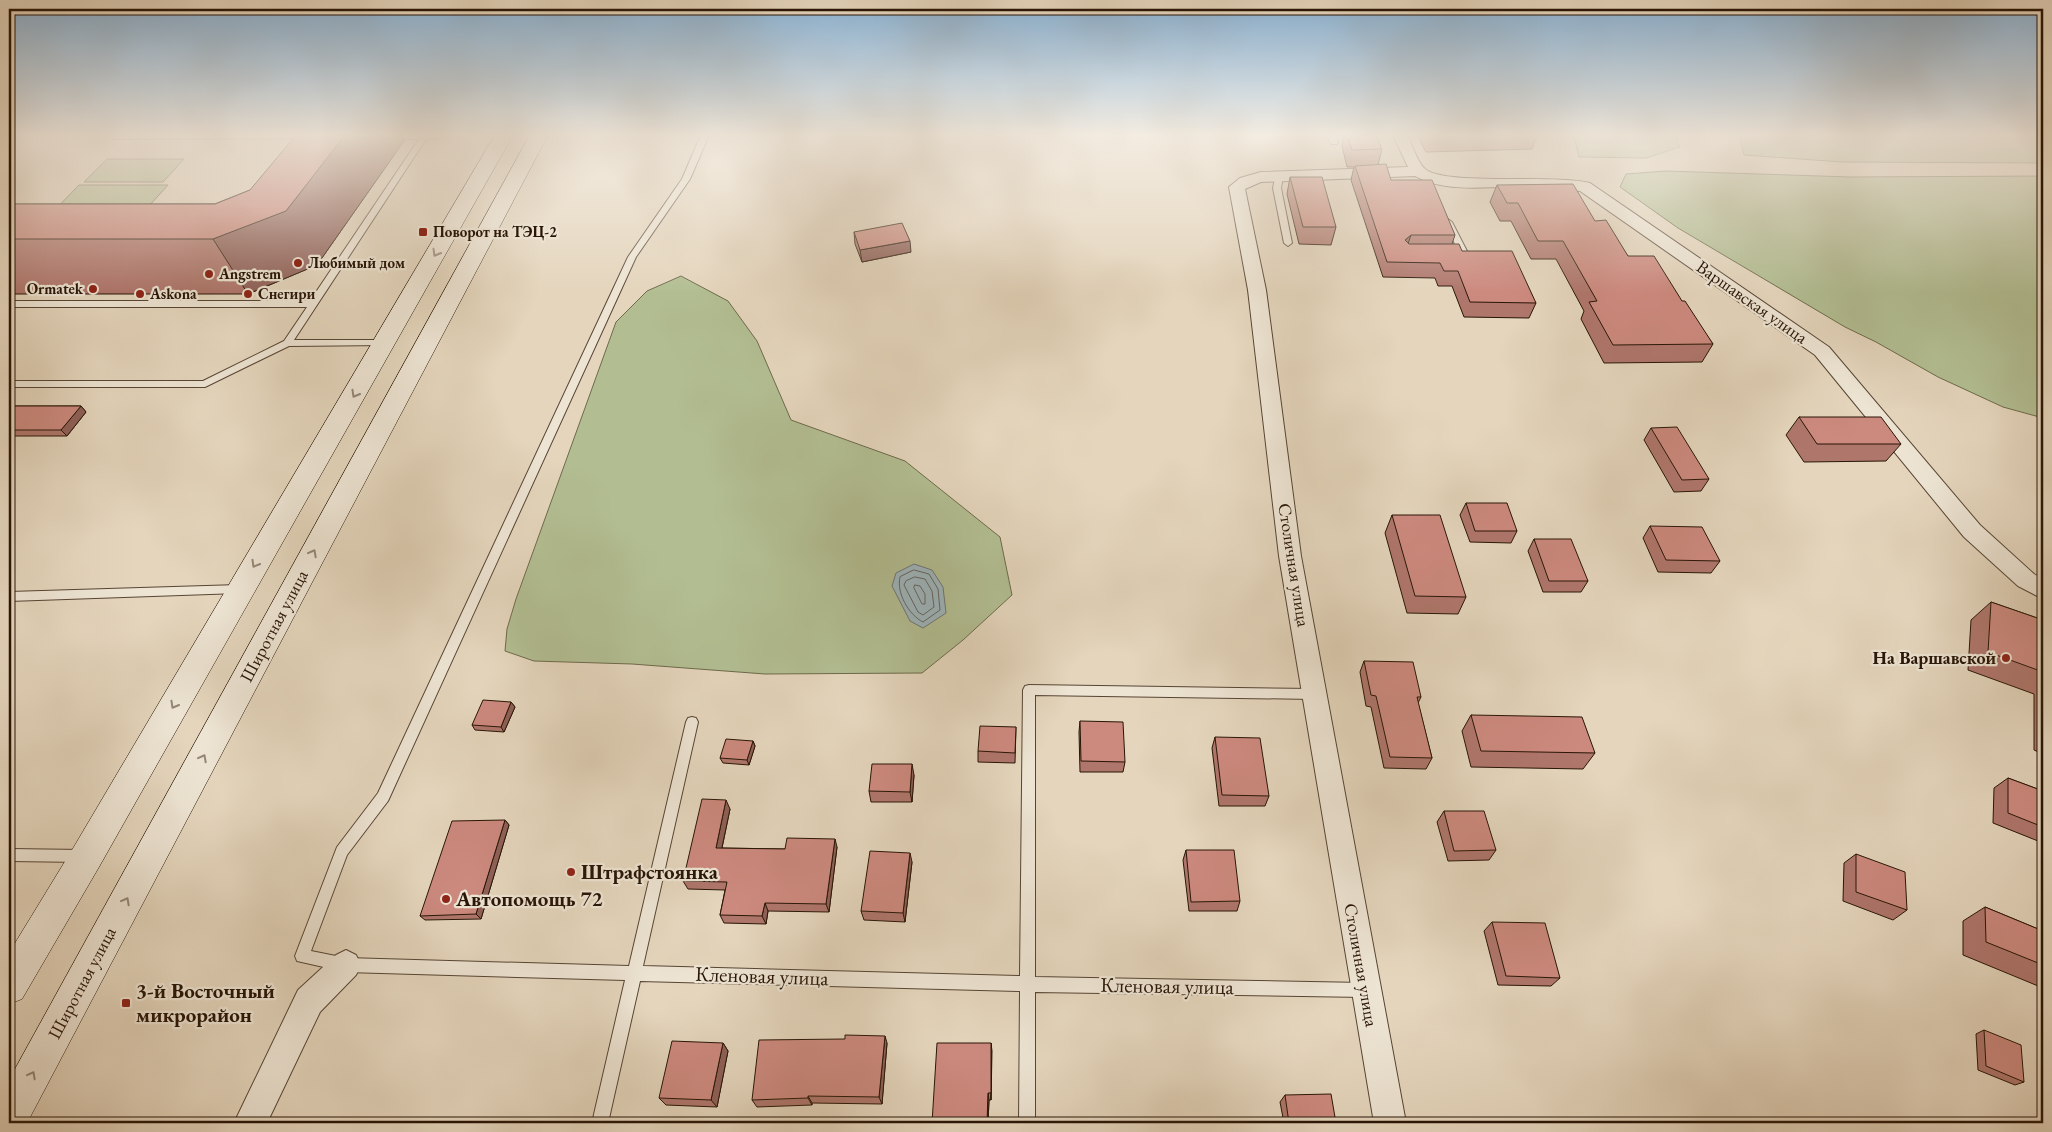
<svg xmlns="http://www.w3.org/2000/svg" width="2052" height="1132" font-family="'EB Garamond',serif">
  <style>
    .green { fill: #b2be92; stroke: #6d6a4c }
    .water { fill: #9db5bd; stroke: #6e7574 }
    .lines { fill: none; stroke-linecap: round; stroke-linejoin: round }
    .shore { stroke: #626562; stroke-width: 1 }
    .service-casing { stroke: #574534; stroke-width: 2 }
    .minor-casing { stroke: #574534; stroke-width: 2 }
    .secondary-casing { stroke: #281506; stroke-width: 1 }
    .service { fill: #ede4d3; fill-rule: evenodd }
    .minor { fill: #ede4d3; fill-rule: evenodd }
    .secondary { fill: #ede4d3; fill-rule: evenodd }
    .wall { fill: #af766c; stroke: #281506 }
    .shaded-wall { fill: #8f6058; stroke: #281506 }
    .building { fill: #cc897e; stroke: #281506 }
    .oneway { stroke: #948777 }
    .poi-dot { fill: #8f2418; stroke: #ede4d3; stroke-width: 2 }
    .labels { text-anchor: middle; stroke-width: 4.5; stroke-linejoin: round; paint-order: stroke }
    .far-poi-label { font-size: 15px; font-weight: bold; fill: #281506; stroke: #ede4d3; text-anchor: start }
    .street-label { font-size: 18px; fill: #281506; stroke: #ede4d3 }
    .poi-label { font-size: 18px; font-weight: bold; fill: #281506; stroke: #ede4d3; text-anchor: end }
    .near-poi-label { font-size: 21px; font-weight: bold; fill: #281506; stroke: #ede4d3; text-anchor: start }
    .near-street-label { font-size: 21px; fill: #281506; stroke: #ede4d3 }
  </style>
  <rect width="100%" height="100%" fill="#e4d5bc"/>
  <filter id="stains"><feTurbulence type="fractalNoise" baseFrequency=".004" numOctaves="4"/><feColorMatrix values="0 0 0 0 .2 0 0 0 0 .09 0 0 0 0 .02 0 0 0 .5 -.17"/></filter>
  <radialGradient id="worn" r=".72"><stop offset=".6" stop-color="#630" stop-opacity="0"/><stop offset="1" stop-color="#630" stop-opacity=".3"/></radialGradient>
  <!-- green -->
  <path class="green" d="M1570,135h105l5,12 -34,11 -67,-1 -4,-16z
    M1739,135h304v28l-201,-1 -98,-7z
    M107,159h77l-21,23h-79z
    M1666,171l185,6 192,-1v242l-40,-11 -65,-30 -62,-35 -31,-15 -167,-99 -58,-41 6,-13z
    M79,185h89l-29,32 -92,1z
    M681,276l47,25 29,40 34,79 114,41 95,76 12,58 -49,45 -41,33 -157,1 -133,-10 -98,-3 -29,-10 2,-22 9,-30 100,-277 31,-31z"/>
  <!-- water -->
  <path class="water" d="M914,564l18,6 11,17 3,26 -23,15 -13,-7 -18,-35 4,-13z"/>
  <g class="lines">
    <!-- shore -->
    <path class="shore" d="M914,570l15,4 9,15 2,21 -17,12c-14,-7 -27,-29 -23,-45z
      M915,577l10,2 7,12 2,16 -11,8 -5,-3 -14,-27 2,-4z
      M915,585l5,1 5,8v10h-3l-8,-16z"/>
    <!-- service casing -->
    <g class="service-casing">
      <path id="service" d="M12,135h8l-11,8v-6z
        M112,135h199l1,1 -4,2 -194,1 -4,-2z
        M385,135h67l-4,2 -22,2 -132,201h90l3,1v4l-98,1 -84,41h-196v-6h194l81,-40 23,-34h-298v-6h301l109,-162h-31l-4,-2z
        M701,135h8l-19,44 -54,78 -248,544 -41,54 -36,96 35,7 283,8 57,-244 2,-4 4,-1 4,1 2,4 -55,244 377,10 3,-286 2,-4 4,-1 285,4 4,1 2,4 -2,4 -4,1 -279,-4v282l330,6 5,2 2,5 -2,5 -5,2 -330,-5v131h-16l1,-132 -380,-10 -32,142h-16l33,-143 -279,-8 -49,-11 -2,-5 42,-109 41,-54 250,-536 54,-78z
        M1327,135h8l3,7 -1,2h-6z
        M1276,174l7,2 -2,12 11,55 -4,3 -4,-3 -11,-55z
        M1448,219l4,3 17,33 -1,2 -12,1 -4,-3 7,-3 -15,-30z
        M239,585l4,1 2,3 -2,3 -4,1 -230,8v-9z
        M9,849l74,1 5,1 2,5 -2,5 -5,1 -74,-1z"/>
    </g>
    <!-- minor casing -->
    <g class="minor-casing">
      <path id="minor" d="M1393,135h14c5,9 10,27 18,34 20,17 130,5 165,14l239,164 151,178 54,49 9,5v20l-25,-13 -54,-49 -149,-182 -235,-164c-23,-2 -47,-3 -70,-4 -31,0 -67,5 -95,-11l-154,6 -16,7 21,101 35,266 105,567h-32l-95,-567 -31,-266 -19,-103 11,-9 21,-6 147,-5z
        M346,950l10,5 5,10 -5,10 -36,37 -53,111h-33l64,-133 38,-35z"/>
    </g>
    <!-- secondary casing -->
    <g class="secondary-casing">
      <path id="secondary" d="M495,135h18l-414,732 -77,132 -13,5v-51l66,-108z
        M530,135h18l-521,988h-18v-43z"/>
    </g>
    <!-- service -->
    <use href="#service" class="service"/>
    <!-- minor -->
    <use href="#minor" class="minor"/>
    <!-- secondary -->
    <use href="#secondary" class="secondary"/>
  </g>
  <!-- wall -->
  <path class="wall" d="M1344,135h32l6,14 -4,16 13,15 64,55 -3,9 84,59 -7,15 -65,-1 -12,-31h-14l-3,-8 -52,-1 -32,-97 3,-13h-7l-5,-21z
    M1417,135h120l-5,14 -106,3z
    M404,141l-87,124 -69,29h-239v-90h206l35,-14z
    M1290,177l46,50 -5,18 -32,-1 -12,-50z
    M1497,185l98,36 33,35 54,45 31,43 -11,18 -98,1 -23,-44 3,-8 -28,-52h-25l-20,-38h-11l-10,-19z
    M854,232l57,20 -49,10 -7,-18z
    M9,406h72l5,6 -19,24h-58z
    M1799,417l102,27 -15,17 -82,1 -18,-27z
    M1651,428l58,51 -8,12 -27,1 -30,-52z
    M1466,503l51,28 -6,12 -41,-1 -10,-27z
    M1392,515l74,82 -8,17 -51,-1 -22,-80z
    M1650,526l70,35 -9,12 -53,-1 -15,-34z
    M1534,539l54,42 -7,11h-38l-15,-41z
    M1991,602l52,18v134l-9,-4v-56l-66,-24 3,-50z
    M1364,661l57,36 -3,6 14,55 -6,11 -42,-1 -13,-61 -5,-1 -6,-34z
    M511,702l4,5 -11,25 -29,-2 -3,-5z
    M1471,715l124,38 -12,16 -112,-2 -9,-36z
    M1080,721l45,41 -2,10h-43l-1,-40z
    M1016,727l-1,36 -37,-1v-11z
    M1215,737l54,59 -4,10h-46l-7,-58z
    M753,741l2,5 -6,19 -26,-2 -3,-5z
    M914,775l-2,27h-41l-2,-11z
    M2008,778l35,13v52l-50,-20 1,-35z
    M730,809l-8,39 63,1 52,-2 -8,65 -61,-1 -2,13 -42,-1 -4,-8 5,-25 -37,-1 -5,-8z
    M1444,811l52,39 -7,10 -41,1 -11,-39z
    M505,820l4,5 -28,94 -56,1 -5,-4z
    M1186,850l54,51 -3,10h-48l-6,-51z
    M1856,854l51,56 -14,10 -50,-19 1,-38z
    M912,862l-7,60 -41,-2 -3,-9z
    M1985,907l58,24v57l-80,-33v-34z
    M1492,922l68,56 -9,8 -53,-1 -14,-54z
    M1984,1030l40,52 -9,3 -37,-15 -2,-36z
    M723,1043l5,8 -11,56 -51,-2 -7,-7z
    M887,1043l-5,61 -70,-1v2l-55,2 -5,-7z
    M991,1043v57h-2l-1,23h-56z
    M1285,1095l51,28h-52l-4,-21z"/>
  <!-- shaded-wall -->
  <path class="shaded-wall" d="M345,135h57l2,6 -87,124 -69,29 -35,-55z
    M1411,235l-5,15 -1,-10z
    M910,241l1,11 -49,10 -2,-12z
    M81,406l5,6 -19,24 -6,-6z
    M511,702l4,5 -11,25 -3,-5z
    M753,741l2,5 -6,19 -2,-5z
    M912,764l2,11 -2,27 -2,-10z
    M726,800l4,9 -10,48 -4,-9z
    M505,820l4,5 -28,94 -5,-5z
    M835,839l2,8 -8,65 -3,-8z
    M910,853l2,9 -7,60 -2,-9z
    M765,903l3,8 -2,13 -4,-8z
    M885,1036l2,7 -5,61 -3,-7z
    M723,1043l5,8 -11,56 -6,-7z
    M991,1043l1,8 -1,49z
    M988,1093l1,7 -1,23h-1z
    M808,1096l4,7v2l-4,-7z"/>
  <!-- building -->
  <path class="building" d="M296,135h49l-59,76 -73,28h-204v-35h206l35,-14z
    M1347,135h29l6,14 -30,1z
    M1386,164l5,16h41l23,55h-44l-6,5 4,4h50l3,7h50l24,52 -66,-1 -12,-31h-14l-4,-8 -53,-1 -32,-96z
    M1290,177h32l14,50h-33z
    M1573,184l22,37 11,-1 22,36h26l28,45h3l28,43 -100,1 -24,-43 8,-1 -34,-60h-25l-20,-38h-11l-10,-18z
    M902,223l8,18 -50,9 -6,-18z
    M9,406h72l-20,24h-52z
    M1799,417h82l20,27h-84z
    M1677,427l32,52 -27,1 -31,-52z
    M1466,503h41l10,28h-42z
    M1392,515h48l26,82 -51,-1z
    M1650,526l52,1 18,34 -54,-1z
    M1534,539h37l17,42h-39z
    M1991,602l52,18v52l-55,-20z
    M1364,661l49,1 8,35h-4l15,61 -42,-1 -14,-61 -5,-1z
    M483,700l28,2 -10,25 -29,-2z
    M1471,715l111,2 13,36 -114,-2z
    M1080,721l43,1 2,40 -44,-1z
    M980,726l36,1 -1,26 -37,-2z
    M1215,737l45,1 9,58 -47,-1z
    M726,739l27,2 -6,19 -27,-2z
    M872,764h40l-2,28 -41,-1z
    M2008,778l35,13v36l-35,-14z
    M702,799l24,1 -10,48 69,1 2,-11 48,1 -9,65 -61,-1 -3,13 -42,-1 7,-33 -44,-1z
    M1444,811h40l12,39 -42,1z
    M505,820l-29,94 -56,2 32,-95z
    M1186,850h48l6,51 -49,1z
    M870,851l40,2 -7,60 -42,-2z
    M1856,854l49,18 2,38 -51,-18z
    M1985,907l58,24v34l-57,-23z
    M1492,922l53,1 15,55 -54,-2z
    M1984,1030l37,15 3,37 -38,-16z
    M845,1035l40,1 -6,61 -71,-1v2l-56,2 7,-60 86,-1z
    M672,1041l51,2 -12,57 -52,-2z
    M937,1043h54v50h-3l-1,30h-55z
    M1331,1094l5,29h-47l-4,-28z"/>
  <!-- one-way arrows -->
  <defs><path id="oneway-chevron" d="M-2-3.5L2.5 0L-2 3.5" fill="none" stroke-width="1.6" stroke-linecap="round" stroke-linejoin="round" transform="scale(1.25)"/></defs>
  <g class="oneway">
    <use href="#oneway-chevron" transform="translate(436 253) rotate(120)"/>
    <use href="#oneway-chevron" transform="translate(355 394) rotate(120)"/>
    <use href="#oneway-chevron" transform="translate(313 553) rotate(-62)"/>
    <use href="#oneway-chevron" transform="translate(255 564) rotate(120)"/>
    <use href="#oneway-chevron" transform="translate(174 705) rotate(120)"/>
    <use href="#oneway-chevron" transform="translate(203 758) rotate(-62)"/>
    <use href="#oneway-chevron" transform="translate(126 901) rotate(-62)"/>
    <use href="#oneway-chevron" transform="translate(32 1075) rotate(-62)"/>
  </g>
  <!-- sky -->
  <linearGradient id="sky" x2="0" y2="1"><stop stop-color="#8ab4d7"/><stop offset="0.46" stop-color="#f3ece1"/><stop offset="1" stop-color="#f3ece1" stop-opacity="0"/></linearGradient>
  <rect width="2052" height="293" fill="url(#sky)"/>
  <!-- markers -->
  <g class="poi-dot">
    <rect x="418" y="227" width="10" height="10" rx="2.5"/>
    <circle cx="298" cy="263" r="5"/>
    <circle cx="209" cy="274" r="5"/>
    <circle cx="93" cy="289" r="5"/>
    <circle cx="140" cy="294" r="5"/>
    <circle cx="248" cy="294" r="5"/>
    <circle cx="2006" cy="658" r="5"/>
    <circle cx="571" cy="872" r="5"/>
    <circle cx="446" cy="899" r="5"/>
    <rect x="121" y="998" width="10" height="10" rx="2.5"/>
  </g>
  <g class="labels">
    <!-- far-poi labels -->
    <g class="far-poi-label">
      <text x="433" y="237">Поворот на ТЭЦ-2</text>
      <text x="308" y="268">Любимый дом</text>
      <text x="219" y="279">Angstrem</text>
      <text x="83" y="294" text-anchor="end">Ormatek</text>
      <text x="150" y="299">Askona</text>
      <text x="258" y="299">Снегири</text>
    </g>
    <!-- street labels -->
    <g class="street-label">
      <text transform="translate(1752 302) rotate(35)" y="6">Варшавская улица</text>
      <text transform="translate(1294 565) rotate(81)" y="6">Столичная улица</text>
      <text transform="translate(274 626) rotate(-62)" y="6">Широтная улица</text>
      <text transform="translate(1361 965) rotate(80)" y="6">Столичная улица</text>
      <text transform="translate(82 983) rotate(-62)" y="6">Широтная улица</text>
    </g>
    <!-- poi labels -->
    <g class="poi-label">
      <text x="1996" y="664">На Варшавской</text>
    </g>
    <!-- near-poi labels -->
    <g class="near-poi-label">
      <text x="581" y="879">Штрафстоянка</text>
      <text x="456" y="906">Автопомощь 72</text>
      <text x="136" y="998">3-й Восточный<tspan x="136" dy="24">микрорайон</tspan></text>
    </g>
    <!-- near-street labels -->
    <g class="near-street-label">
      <text transform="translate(762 976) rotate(2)" y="7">Кленовая улица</text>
      <text transform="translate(1167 986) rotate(1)" y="7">Кленовая улица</text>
    </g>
  </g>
  <!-- margin -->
  <rect width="2052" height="1132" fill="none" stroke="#e4d5bc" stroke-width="30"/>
  <rect x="10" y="10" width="2032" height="1112" fill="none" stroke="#281506" stroke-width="2.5"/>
  <rect x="15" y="15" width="2022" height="1102" fill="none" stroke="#281506"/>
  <rect width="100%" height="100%" filter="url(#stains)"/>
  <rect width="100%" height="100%" fill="url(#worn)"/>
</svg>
